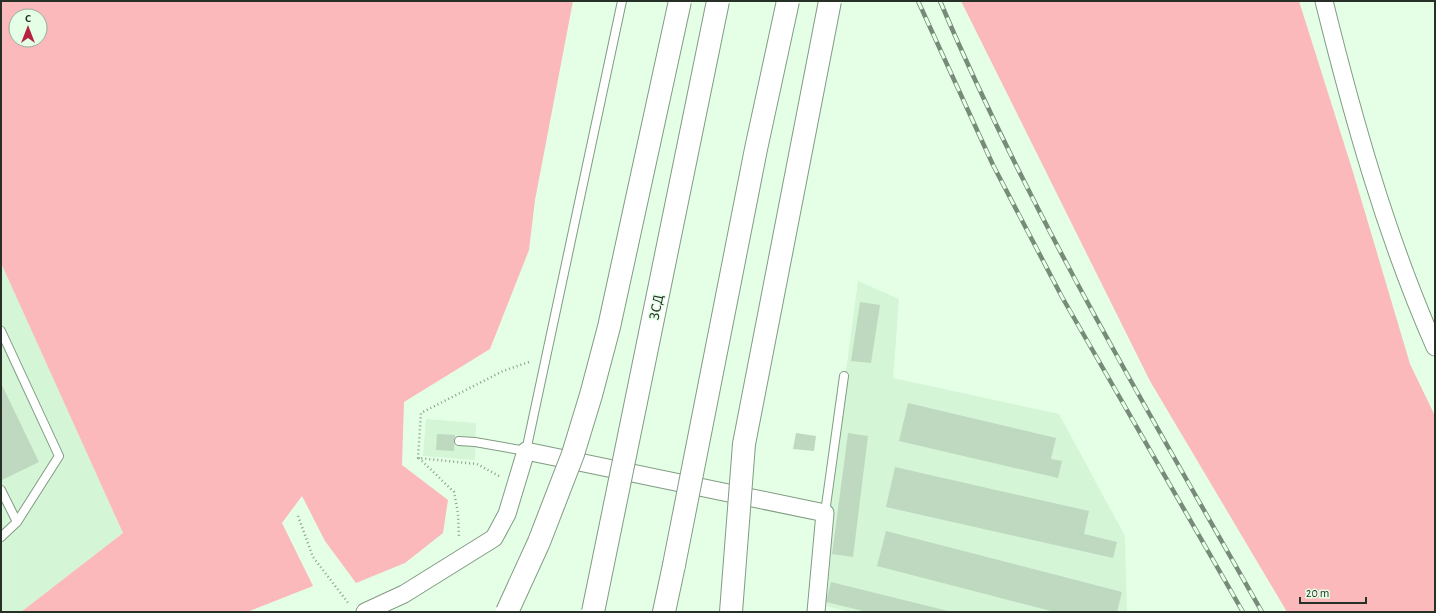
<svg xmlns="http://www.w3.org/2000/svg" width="1436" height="613" font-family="'Alegreya Sans',sans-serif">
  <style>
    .built { fill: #d4f5d6 }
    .green { fill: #fbb9bb; fill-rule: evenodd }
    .building { fill: #bfd9c1 }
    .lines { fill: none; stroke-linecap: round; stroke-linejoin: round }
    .lane-casing { stroke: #829b84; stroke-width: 10 }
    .street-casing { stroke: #829b84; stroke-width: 19 }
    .highway-casing { stroke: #829b84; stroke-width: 24 }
    .path { stroke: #8b9e8c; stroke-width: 2.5; stroke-dasharray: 1 3; stroke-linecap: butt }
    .lane { stroke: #fff; stroke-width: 8 }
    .street { stroke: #fff; stroke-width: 17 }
    .highway { stroke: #fff; stroke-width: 22 }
    .rail-casing { stroke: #788a79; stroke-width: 4.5 }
    .rail { stroke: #e4ffe5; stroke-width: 3; stroke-dasharray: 9; stroke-linecap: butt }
    .secondary-bridge-casing { stroke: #829b84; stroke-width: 24; stroke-linecap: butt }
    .highway-bridge-casing { stroke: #829b84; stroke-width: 24; stroke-linecap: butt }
    .secondary-bridge { stroke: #fff; stroke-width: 22 }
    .highway-bridge { stroke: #fff; stroke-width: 22 }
    .labels { text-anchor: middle; stroke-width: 3; stroke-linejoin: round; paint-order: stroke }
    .street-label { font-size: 15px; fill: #263027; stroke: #e4ffe5 }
  </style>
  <rect width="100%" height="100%" fill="#e4ffe5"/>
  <!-- built -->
  <path class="built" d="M1,263l122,270 -102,79h-20z
    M858,281l41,18 -6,79 166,36 66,122 2,76h-278l-34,-9z
    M426,419l50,4 -1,37 -52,-4z"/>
  <!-- green -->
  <path class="green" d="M1,1h572l-38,199 -6,50 -39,99 -86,53 -2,63 46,35 -5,33 -38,30 -49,20 -31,-42 -23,-45 -20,27 31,63 -66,26h-226l102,-79 -122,-270zM16,16h24v24h-24z
    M961,1h338l54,171 57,192 25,52v196h-148l-137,-231z"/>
  <!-- building -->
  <path class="building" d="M860,302l20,3 -9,58 -20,-2z
    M1,383l38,79 -37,18 -1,-3z
    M908,403l148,35 -5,21 11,2 -4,17 -159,-37z
    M796,433l20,3 -2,15 -21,-2z
    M848,433l20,3 -15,121 -21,-3z
    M437,434l18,1 -1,16 -18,-1z
    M895,467l194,44 -5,23 33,8 -4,16 -227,-51z
    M886,531l236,61 -5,20h-62l-178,-46z
    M831,582l117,29v1h-81l-41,-10z"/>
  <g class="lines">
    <!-- lane casing -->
    <g class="lane-casing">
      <path id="lane" d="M1,331l58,125 -42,66 -16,15
        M459,441l16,1 51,9 96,-450
        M1,490l16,32
        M825,513l19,-137"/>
    </g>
    <!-- street casing -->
    <g class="street-casing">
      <path id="street" d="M1324,1c29,117 62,235 111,346
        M365,612l39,-18 90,-56 13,-24 19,-63 299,62 -9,99"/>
    </g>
    <!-- highway casing -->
    <g class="highway-casing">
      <path id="highway" d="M664,612l10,-47"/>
    </g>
    <!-- path -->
    <path class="path" d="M419,458l35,34 4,21 1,25
      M499,476l-22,-12 -59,-6 3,-45 82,-42 26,-9
      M298,516l15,41 36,47"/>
    <!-- lane -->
    <use href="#lane" class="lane"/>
    <!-- street -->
    <use href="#street" class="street"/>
    <!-- highway -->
    <use href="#highway" class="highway"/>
    <!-- rail casing -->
    <g class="rail-casing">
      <path id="rail" d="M918,1l75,164 69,132 181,315
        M940,1c90,212 208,410 322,611"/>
    </g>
    <!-- rail -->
    <use href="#rail" class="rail"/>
    <!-- secondary-bridge casing -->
    <g class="secondary-bridge-casing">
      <path id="secondary-bridge" d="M507,612l32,-70 34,-88 18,-59 18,-68 71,-326
        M731,612l13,-168 86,-443"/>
    </g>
    <!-- highway-bridge casing -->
    <g class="highway-bridge-casing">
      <path id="highway-bridge" d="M674,565l82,-416 32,-148
        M593,612l125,-611"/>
    </g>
    <!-- secondary-bridge -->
    <use href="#secondary-bridge" class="secondary-bridge"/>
    <!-- highway-bridge -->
    <use href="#highway-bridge" class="highway-bridge"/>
  </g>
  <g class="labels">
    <!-- street labels -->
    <g class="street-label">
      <text transform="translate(656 307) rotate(-78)" y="5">ЗСД</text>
    </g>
  </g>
  <!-- border -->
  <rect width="1436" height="613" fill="none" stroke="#263027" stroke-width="4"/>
  <!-- north arrow -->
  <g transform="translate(28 28)"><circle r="19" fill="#e4ffe5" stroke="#98ac99"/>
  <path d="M0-3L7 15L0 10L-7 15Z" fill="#b5233e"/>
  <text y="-6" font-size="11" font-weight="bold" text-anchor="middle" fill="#263027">С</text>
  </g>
  <!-- scale -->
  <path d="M1300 597v6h66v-6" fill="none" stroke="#263027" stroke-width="2"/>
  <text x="1306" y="597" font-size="12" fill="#263027" stroke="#e4ffe5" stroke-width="3" paint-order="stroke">20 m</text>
</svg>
